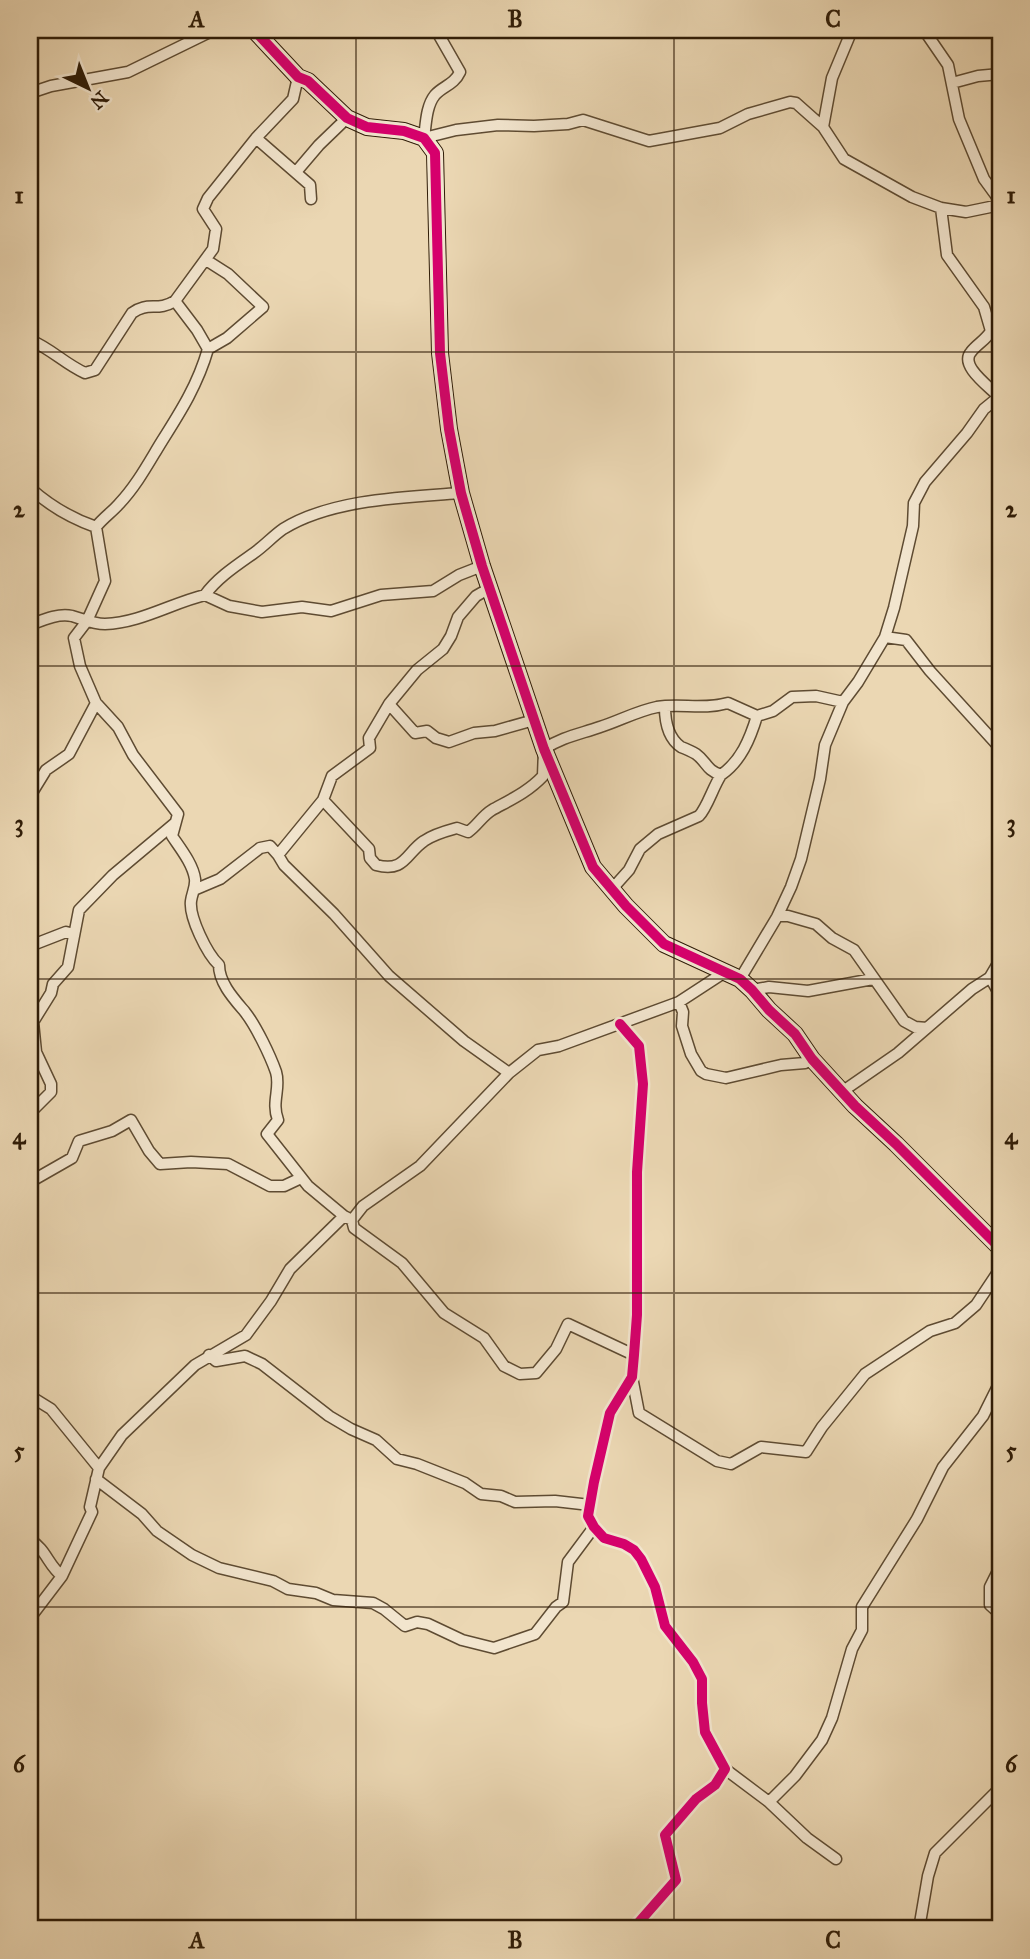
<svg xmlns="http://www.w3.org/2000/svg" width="1030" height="1959" font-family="'IM FELL Great Primer',serif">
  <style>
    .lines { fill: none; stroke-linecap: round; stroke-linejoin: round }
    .street-casing { stroke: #5e4b32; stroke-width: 13 }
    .secondary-casing { stroke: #2f1c07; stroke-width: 18 }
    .street { stroke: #f2e5ce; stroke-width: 10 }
    .secondary { stroke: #f2e5ce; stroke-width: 16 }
    .cycleway-casing { stroke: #f2e5ce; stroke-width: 15 }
    .cycleway { stroke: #d6006c; stroke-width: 10 }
    .grid { fill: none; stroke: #2f1c07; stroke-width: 2; stroke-opacity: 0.55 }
    .neatline { fill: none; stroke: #2f1c07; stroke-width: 2.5 }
    .grid-label { font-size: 23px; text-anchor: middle; font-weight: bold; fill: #2f1c07 }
  </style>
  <rect width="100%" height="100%" fill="#ebd7b3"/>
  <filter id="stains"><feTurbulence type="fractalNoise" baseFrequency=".00286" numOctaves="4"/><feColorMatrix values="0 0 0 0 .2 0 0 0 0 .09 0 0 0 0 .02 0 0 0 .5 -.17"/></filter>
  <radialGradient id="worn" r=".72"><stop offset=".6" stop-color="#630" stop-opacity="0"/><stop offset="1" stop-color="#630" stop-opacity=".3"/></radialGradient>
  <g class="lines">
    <!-- street casing -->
    <g class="street-casing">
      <path id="street" d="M436,30l24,42c-6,13 -17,14 -25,23 -9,11 -9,29 -11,43l32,-8 42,-5 36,1 34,-2 15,-4 66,21 71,-13 28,-14 42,-12 6,1 27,24 21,32 68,38 29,11 25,4 34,-7
        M924,30l24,35 11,54 25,60 16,22
        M952,83l26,-7 22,-2
        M30,93l21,-7 77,-14 86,-42
        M823,127l9,-49 20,-48
        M256,138l54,47 1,14
        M296,172l23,-27 28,-27
        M941,208l6,47 37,52 7,24c-5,9 -14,13 -20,21 -12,14 19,35 28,45
        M206,260l22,14 35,33 -36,31 -19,11
        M30,340c20,8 35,24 55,33l10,-3 37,-57c16,-12 25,-1 43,-12
        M30,488c20,18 40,30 66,39l9,54 -18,40 -13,17 6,28 16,37 22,24 15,28 45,59 -6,22c8,12 21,28 23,43 1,8 -3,14 -4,22 -2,16 16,53 28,64 0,18 15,34 26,47 11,14 25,43 31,60 5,16 -5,30 2,48l-11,14 41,52 36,30
        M96,527c7,-9 16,-15 23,-23 18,-19 30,-42 43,-63 19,-30 36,-57 46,-92l-11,-19 -22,-29 38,-52 3,-20 -13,-20 5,-11 48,-60 37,-39 5,-22
        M490,588l-14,8 -18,21 -7,19 -8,13 -26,21 -28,34 26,29 12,-2 9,7 13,4 25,-9 21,-2 39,-11
        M205,595c12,-17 32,-30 49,-42 10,-7 19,-17 29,-24 48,-30 123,-32 178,-36
        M30,625c13,-5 28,-12 42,-9 11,3 21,8 33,8 35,-1 67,-21 100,-29l24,11 33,6 40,-5 29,4 50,-16 52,-4 26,-16 23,-9
        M885,637l21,3 24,31 70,77
        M389,704l-20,34 1,10 -38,28 -9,24 -45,55 6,10 50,49 55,62 75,65 45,32
        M665,707c0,14 3,31 16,40 5,2 10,4 15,7 11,8 10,16 25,21 20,-14 29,-36 36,-59
        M30,796l16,-26 23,-16 27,-51
        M323,800l46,49 1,9 6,7c29,8 30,-12 48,-24 10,-7 22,-10 33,-13l11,4c9,-6 14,-16 24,-22 18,-10 36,-18 51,-34l1,-27c18,-12 36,-15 56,-22 19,-6 37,-16 57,-20 23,-4 46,3 71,-4l29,13 16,-5 19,-14 24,-1 27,6
        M612,889l17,-19 11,-21 18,-15 41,-18c8,-8 14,-29 22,-41
        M194,890l26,-11 40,-31 10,-2 8,9
        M778,916h10l28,8 16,14 22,12 50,71 11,6 12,1
        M30,946l36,-14 8,2
        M1000,960l-10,17 10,18
        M740,979l37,-62 14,-30 10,-28 19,-80 5,-34 18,-43 15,-20 27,-45 9,-29 19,-82 1,-23 11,-21 42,-49 17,-24 16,-13
        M752,990l17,-3 39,4 65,-12
        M679,1002l4,10 -1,14 9,28 10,17 5,3 20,4 55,-13 24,-2 7,-4
        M620,1024l19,22 4,38 -6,88v143l-3,40 -2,22 -22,36 -16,69 -6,34 6,11 10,11 20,6 10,6 7,9 14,28 10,39 28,36 9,17v24l3,29 20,37 -10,16 -19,14 -31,36 11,45 -43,49
        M843,1091l55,-38 74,-64 28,-18
        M30,1113l21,-21v-8l-15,-32 -3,-30 18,-29 2,-9 15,-17 11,-57 34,-35 62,-52
        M30,1182l42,-24 7,-17 33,-10 19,-11 18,31 11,13 31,-2 37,2 42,22h14l17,-8
        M352,1220l2,8 48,35 42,50 40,25 20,28 16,8 16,-1 20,-24 12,-25 66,31
        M209,1355l7,6 29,-5 17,8 67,52 22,13 25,11 21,19 20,5 48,19 16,11 20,2 14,6 40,-1 35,4
        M632,1377l7,36 78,48 14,3 30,-17 45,5 16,-25 43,-53 65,-43 25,-8 21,-18 24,-36
        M30,1396l21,13 48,59
        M96,1479l46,35 15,17 35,24 27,13 54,13 15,8 28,4 17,7 40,3 11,6 21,17 12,-4 11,2 34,16 32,8 41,-14 21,-27 7,-5 5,-40 26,-35
        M30,1540c16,9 18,25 32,36
        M1000,1567l-10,20v18l10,9
        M30,1618l32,-42 30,-64 -2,-5 9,-39 23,-33 73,-70 51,-30 25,-34 19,-32 54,-53 8,4 11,-14 57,-40 89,-93 29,-23 21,-4 120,-44 46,-30
        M725,1769l44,33 38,36 29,21
        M769,1802l26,-26 27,-36 10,-22 20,-69 10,-19v-23l55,-88 26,-52 40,-51 17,-34
        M919,1929l9,-53 7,-23 65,-65"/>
    </g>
    <!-- secondary casing -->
    <g class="secondary-casing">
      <path id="secondary" d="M254,30l44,47 10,4 39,37 20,9 37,4 20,7 11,15 5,200 9,76 12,64 21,73 62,183 49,118 33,39 38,38 76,35 12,11 17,20 26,24 17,25 43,47 41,38 104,104"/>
    </g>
    <!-- street -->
    <use href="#street" class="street"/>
    <!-- secondary -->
    <use href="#secondary" class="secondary"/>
    <!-- cycleway casing -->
    <g class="cycleway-casing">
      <path id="cycleway" d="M254,30l44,47 10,4 39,37 20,9 37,4 20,7 11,15 5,200 9,76 12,64 21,73 62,183 49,118 33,39 38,38 76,35 12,11 17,20 26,24 17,25 43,47 41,38 104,104
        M620,1024l19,22 4,38 -6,88v143l-3,40 -2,22 -22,36 -16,69 -6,34 6,11 10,11 20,6 10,6 7,9 14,28 10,39 28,36 9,17v24l3,29 20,37 -10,16 -19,14 -31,36 11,45 -43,49"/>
    </g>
    <!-- cycleway -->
    <use href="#cycleway" class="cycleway"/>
  </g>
  <!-- grid -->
  <path class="grid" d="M356,30v1899M674,30v1899M30,352h970M30,666h970M30,979h970M30,1293h970M30,1607h970"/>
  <!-- margin -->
  <rect width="1030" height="1959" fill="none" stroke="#ebd7b3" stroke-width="77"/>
  <!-- north arrow -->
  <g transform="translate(88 88) rotate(137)" stroke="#f2e5ce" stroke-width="5" paint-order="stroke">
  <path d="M0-5L12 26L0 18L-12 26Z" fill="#2f1c07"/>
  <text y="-10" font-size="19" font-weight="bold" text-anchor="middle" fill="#2f1c07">N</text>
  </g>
  <rect x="38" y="38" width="954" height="1882" class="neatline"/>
  <g class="grid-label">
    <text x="197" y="27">A</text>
    <text x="515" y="27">B</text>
    <text x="833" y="27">C</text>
    <text x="19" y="203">1</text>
    <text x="1011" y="203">1</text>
    <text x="19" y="517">2</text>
    <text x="1011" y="517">2</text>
    <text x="19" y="831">3</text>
    <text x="1011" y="831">3</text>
    <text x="19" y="1144">4</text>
    <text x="1011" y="1144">4</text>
    <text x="19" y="1458">5</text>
    <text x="1011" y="1458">5</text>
    <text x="19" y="1772">6</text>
    <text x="1011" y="1772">6</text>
    <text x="197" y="1948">A</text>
    <text x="515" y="1948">B</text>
    <text x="833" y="1948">C</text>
  </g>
  <rect width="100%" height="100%" filter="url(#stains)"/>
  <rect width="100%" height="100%" fill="url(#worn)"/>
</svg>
